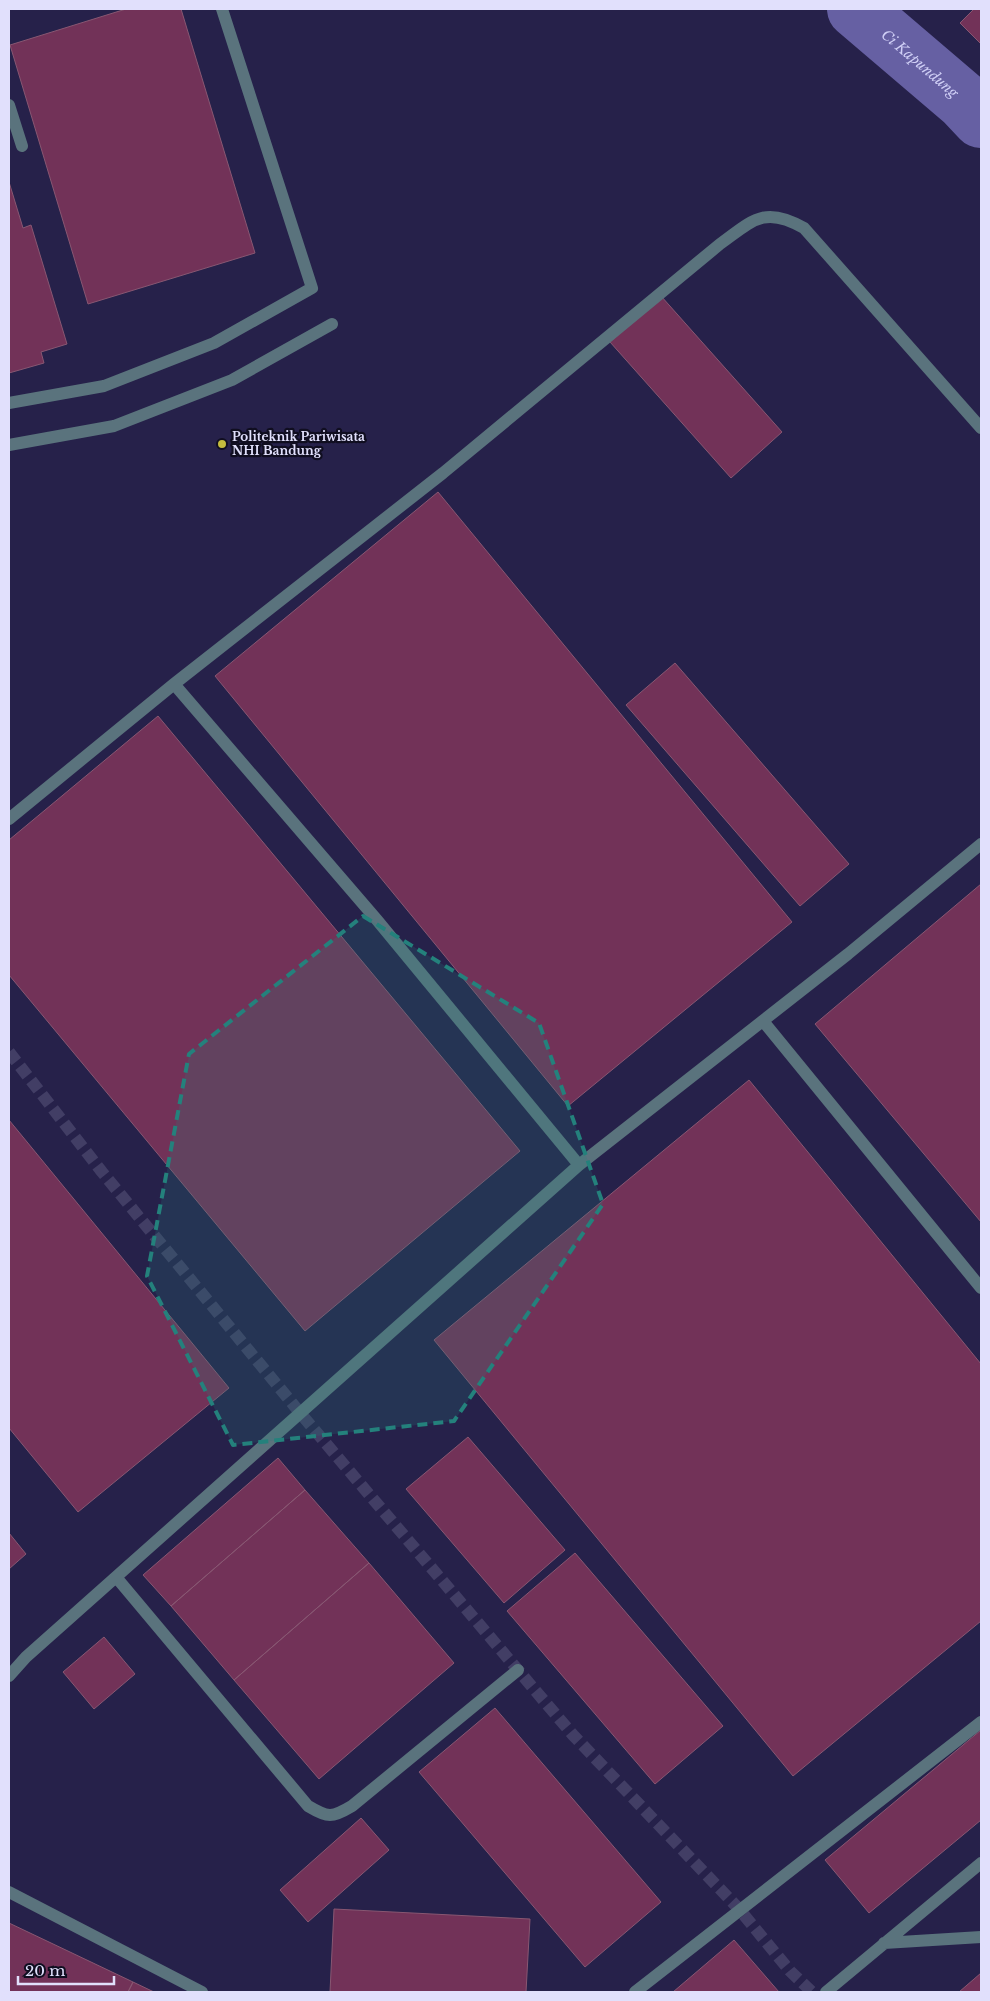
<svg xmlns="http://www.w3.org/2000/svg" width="990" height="2001" font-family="'Libre Baskerville',serif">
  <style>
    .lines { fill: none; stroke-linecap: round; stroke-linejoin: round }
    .river { stroke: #6660a3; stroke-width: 58 }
    .building { fill: #723258; stroke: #885772 }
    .minor-tunnel { stroke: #423e65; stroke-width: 12; stroke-dasharray: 12 6; stroke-linecap: butt }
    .minor { stroke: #5a737d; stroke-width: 12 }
    .marked { fill: #24817c; fill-opacity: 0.2; stroke: #24817c; stroke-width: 4; stroke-dasharray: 10 6; stroke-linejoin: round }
    .poi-dot { fill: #c4bc3e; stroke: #100e20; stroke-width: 2 }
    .labels { text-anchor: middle; stroke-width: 4.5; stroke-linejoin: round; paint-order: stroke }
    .poi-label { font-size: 12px; font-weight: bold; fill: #e1e0fc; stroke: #100e20; text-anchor: start }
    .water-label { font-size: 14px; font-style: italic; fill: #cfcef5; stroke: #100e20 }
  </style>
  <rect width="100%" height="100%" fill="#26214a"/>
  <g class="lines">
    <!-- river -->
    <path class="river" id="s1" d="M856,9l109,93 16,17"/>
  </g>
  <!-- building -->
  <path class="building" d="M126,9h55l74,244 -167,51 -78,-259z
    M974,9h7v35l-21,-21z
    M9,182l14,46 8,-3 36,119 -26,8 3,11 -35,10z
    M661,296l121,136 -51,46 -121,-136z
    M438,492l354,430 -224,184 -353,-430z
    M675,663l174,201 -49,42 -174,-201z
    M158,716l362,435 -215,180 -296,-356v-135z
    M981,884v338l-166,-198z
    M749,1080l232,284v257l-188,155 -359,-436z
    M9,1120l220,268 -151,124 -69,-84z
    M468,1437l97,113 -61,53 -98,-114z
    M278,1458l27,32 -134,116 -28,-31z
    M305,1490l64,73 -135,117 -63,-74z
    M9,1533l17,21 -17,15z
    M575,1553l148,173 -68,58 -148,-173z
    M369,1563l85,100 -135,116 -85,-99z
    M104,1637l31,37 -41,35 -31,-37z
    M495,1708l166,194 -76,65 -166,-195z
    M981,1730v90l-112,93 -44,-53z
    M361,1818l28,32 -81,72 -28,-32z
    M334,1909l196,10 -4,73h-196z
    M9,1923l124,59 -5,10h-119z
    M734,1940l45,52h-106z
    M981,1973v19h-22z
    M133,1982l21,10h-26z"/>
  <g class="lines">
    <!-- minor-tunnel -->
    <path class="minor-tunnel" d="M9,1052l93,120 199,242 272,321 166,174 51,62 22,21"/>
    <!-- minor -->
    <path class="minor" d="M9,105l13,41
      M9,403l95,-17 110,-43 98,-55 -90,-279
      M9,445l105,-19 118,-46 100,-56
      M174,684l203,236 202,245
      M9,819l165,-135 269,-211 277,-229c32,-23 44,-39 84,-16l177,200
      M763,1021l218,267
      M116,1577l192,229c20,12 24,12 44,0l166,-136
      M9,1676l17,-19 553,-492 269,-211 133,-110
      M9,1892l193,100
      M884,1943l97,-6
      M635,1992l346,-270
      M826,1992l155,-129"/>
  </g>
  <!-- marked area -->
  <path class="marked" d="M363,916l176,107 64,181 -149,217 -221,24 -86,-169 42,-222z"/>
  <!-- markers -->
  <circle class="poi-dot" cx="222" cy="444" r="5"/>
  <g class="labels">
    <!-- poi labels -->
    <g class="poi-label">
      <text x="232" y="441">Politeknik Pariwisata<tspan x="232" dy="14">NHI Bandung</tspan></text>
    </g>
    <!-- water labels -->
    <g class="water-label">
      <text dy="5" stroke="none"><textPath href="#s1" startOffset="84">Ci Kapundung</textPath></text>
    </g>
  </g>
  <!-- border -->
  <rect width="990" height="2001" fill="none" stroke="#e1e0fc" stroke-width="20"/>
  <!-- scale -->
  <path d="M18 1976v8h96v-8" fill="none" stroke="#e1e0fc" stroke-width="2.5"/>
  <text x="25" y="1976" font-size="15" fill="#e1e0fc" stroke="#100e20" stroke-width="4" paint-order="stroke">20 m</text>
</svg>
